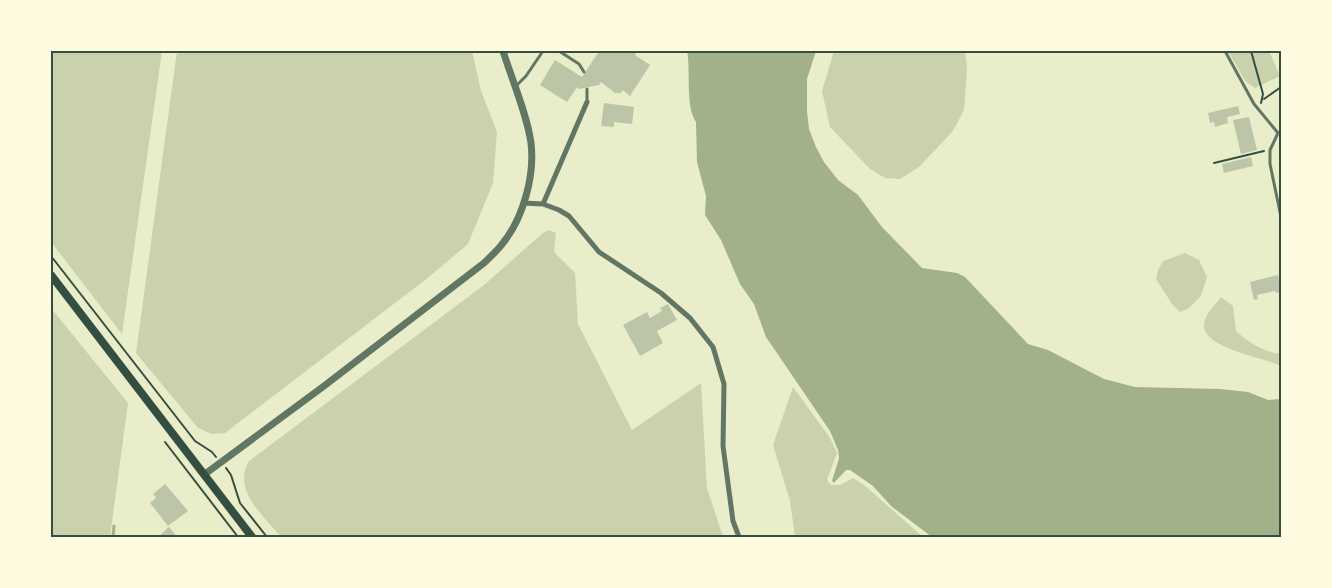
<svg xmlns="http://www.w3.org/2000/svg" width="1332" height="588" font-family="Barlow,sans-serif">
  <style>
    .green { fill: #cad2ad }
    .water { fill: #a3b18a }
    .lines { fill: none; stroke-linecap: round; stroke-linejoin: round }
    .stream { stroke: #a3b18a; stroke-width: 3 }
    .building { fill: #bcc5a7 }
    .path { stroke: #344e41; stroke-width: 2 }
    .service { stroke: #617663; stroke-width: 3 }
    .minor { stroke: #617663; stroke-width: 5 }
    .tertiary { stroke: #617663; stroke-width: 7 }
    .primary { stroke: #344e41; stroke-width: 8 }
    .neatline { fill: none; stroke: #344e41; stroke-width: 2 }
  </style>
  <rect width="100%" height="100%" fill="#e9edc9"/>
  <!-- green -->
  <path class="green" d="M51,51h111l-40,283 -71,-92z
    M177,51h295l9,40 16,41 -4,51 -25,61 -39,33 -204,156 -13,1 -14,-6 -62,-75z
    M834,51h131l2,17 -3,42 -11,21 -34,36 -19,12 -15,-1 -15,-9 -40,-42 -8,-36z
    M1228,51h41l11,25 -25,12 -10,-7z
    M549,230l7,3 -2,19 21,21 3,51 54,106 69,-47 6,105 16,49h-442c-18,-22 -49,-47 -32,-76l235,-176 59,-52z
    M1185,253l14,7 8,17 -6,19 -12,12 -9,4 -8,-8 -16,-25 2,-9 5,-9z
    M1221,297l12,9 3,25c13,12 28,21 45,23v12c-16,-8 -79,-18 -77,-41 0,-10 11,-20 17,-28z
    M51,308l77,95 -18,134h-59z
    M793,387l37,51 7,15 -10,27 4,5h9l13,-7 10,6 60,53h-128l-5,-36 -17,-56z"/>
  <!-- water -->
  <path class="water" d="M687,51h129l-9,28v32l2,18 7,18 8,15 14,18 20,15 24,32 40,41 35,5 8,4 63,67 20,6 56,29 31,8 85,2 28,3 20,8 13,-1v138h-349l-41,-31 -18,-20 -23,-16h-4l-12,13 -2,-2 7,-23 -1,-8 -8,-19 -64,-94 -12,-33 -14,-20 -19,-44 -16,-25 1,-19 -9,-34 -1,-40c-11,-16 -5,-51 -9,-71z"/>
  <g class="lines">
    <!-- stream -->
    <path class="stream" d="M113,537l1,-11"/>
  </g>
  <!-- building -->
  <path class="building" d="M595,51h42l-2,4 15,10 -20,31 -7,-6 -2,3h-6l-14,-11 -2,3 -20,4 -2,-2 -10,15 -27,-17 15,-25 27,17 16,-24z
    M604,103l30,4 -2,17 -18,-2v5l-13,-1z
    M1238,106l2,8 -13,3 1,6 -13,4 -1,-5 -4,1 -2,-10z
    M1249,117l8,33 -16,4 -8,-34z
    M1251,157l2,9 -29,7 -2,-9z
    M1278,275l3,17 -5,1 -1,-2 -18,4 1,4 -4,1 -4,-18z
    M668,304l9,16 -20,11 6,12 -23,13 -17,-31 24,-13 3,6 12,-7 -2,-3z
    M165,484l23,27 -20,15 -18,-23 6,-5 -3,-4z
    M169,527l8,10h-17l-1,-1z"/>
  <g class="lines">
    <!-- path -->
    <path class="path" d="M1251,51l12,43 -2,9
      M1264,99l17,-12
      M1214,163l50,-12
      M51,256l144,185 17,11 4,5
      M165,442l73,95
      M226,468l5,7 9,28 27,34"/>
    <!-- service -->
    <path class="service" d="M559,51l20,13 5,8
      M1225,51l29,53 24,29
      M516,86l10,-10 17,-25
      M587,102v-13
      M1281,132l-3,1 -8,17v14l11,53"/>
    <!-- minor -->
    <path class="minor" d="M523,203l20,1 16,6 10,6 30,36 62,41 29,25 23,29 11,37 -1,62 10,75 6,16
      M543,204l44,-102"/>
    <!-- tertiary -->
    <path class="tertiary" d="M205,474l119,-88 160,-123c6,-6 14,-13 19,-20 20,-25 32,-67 28,-100 -4,-29 -19,-63 -28,-92"/>
    <!-- primary -->
    <path class="primary" d="M51,275l201,262"/>
  </g>
  <!-- border -->
  <rect width="1332" height="588" fill="none" stroke="#fefae0" stroke-width="105"/>
  <rect x="52" y="52" width="1228" height="484" class="neatline"/>
</svg>
